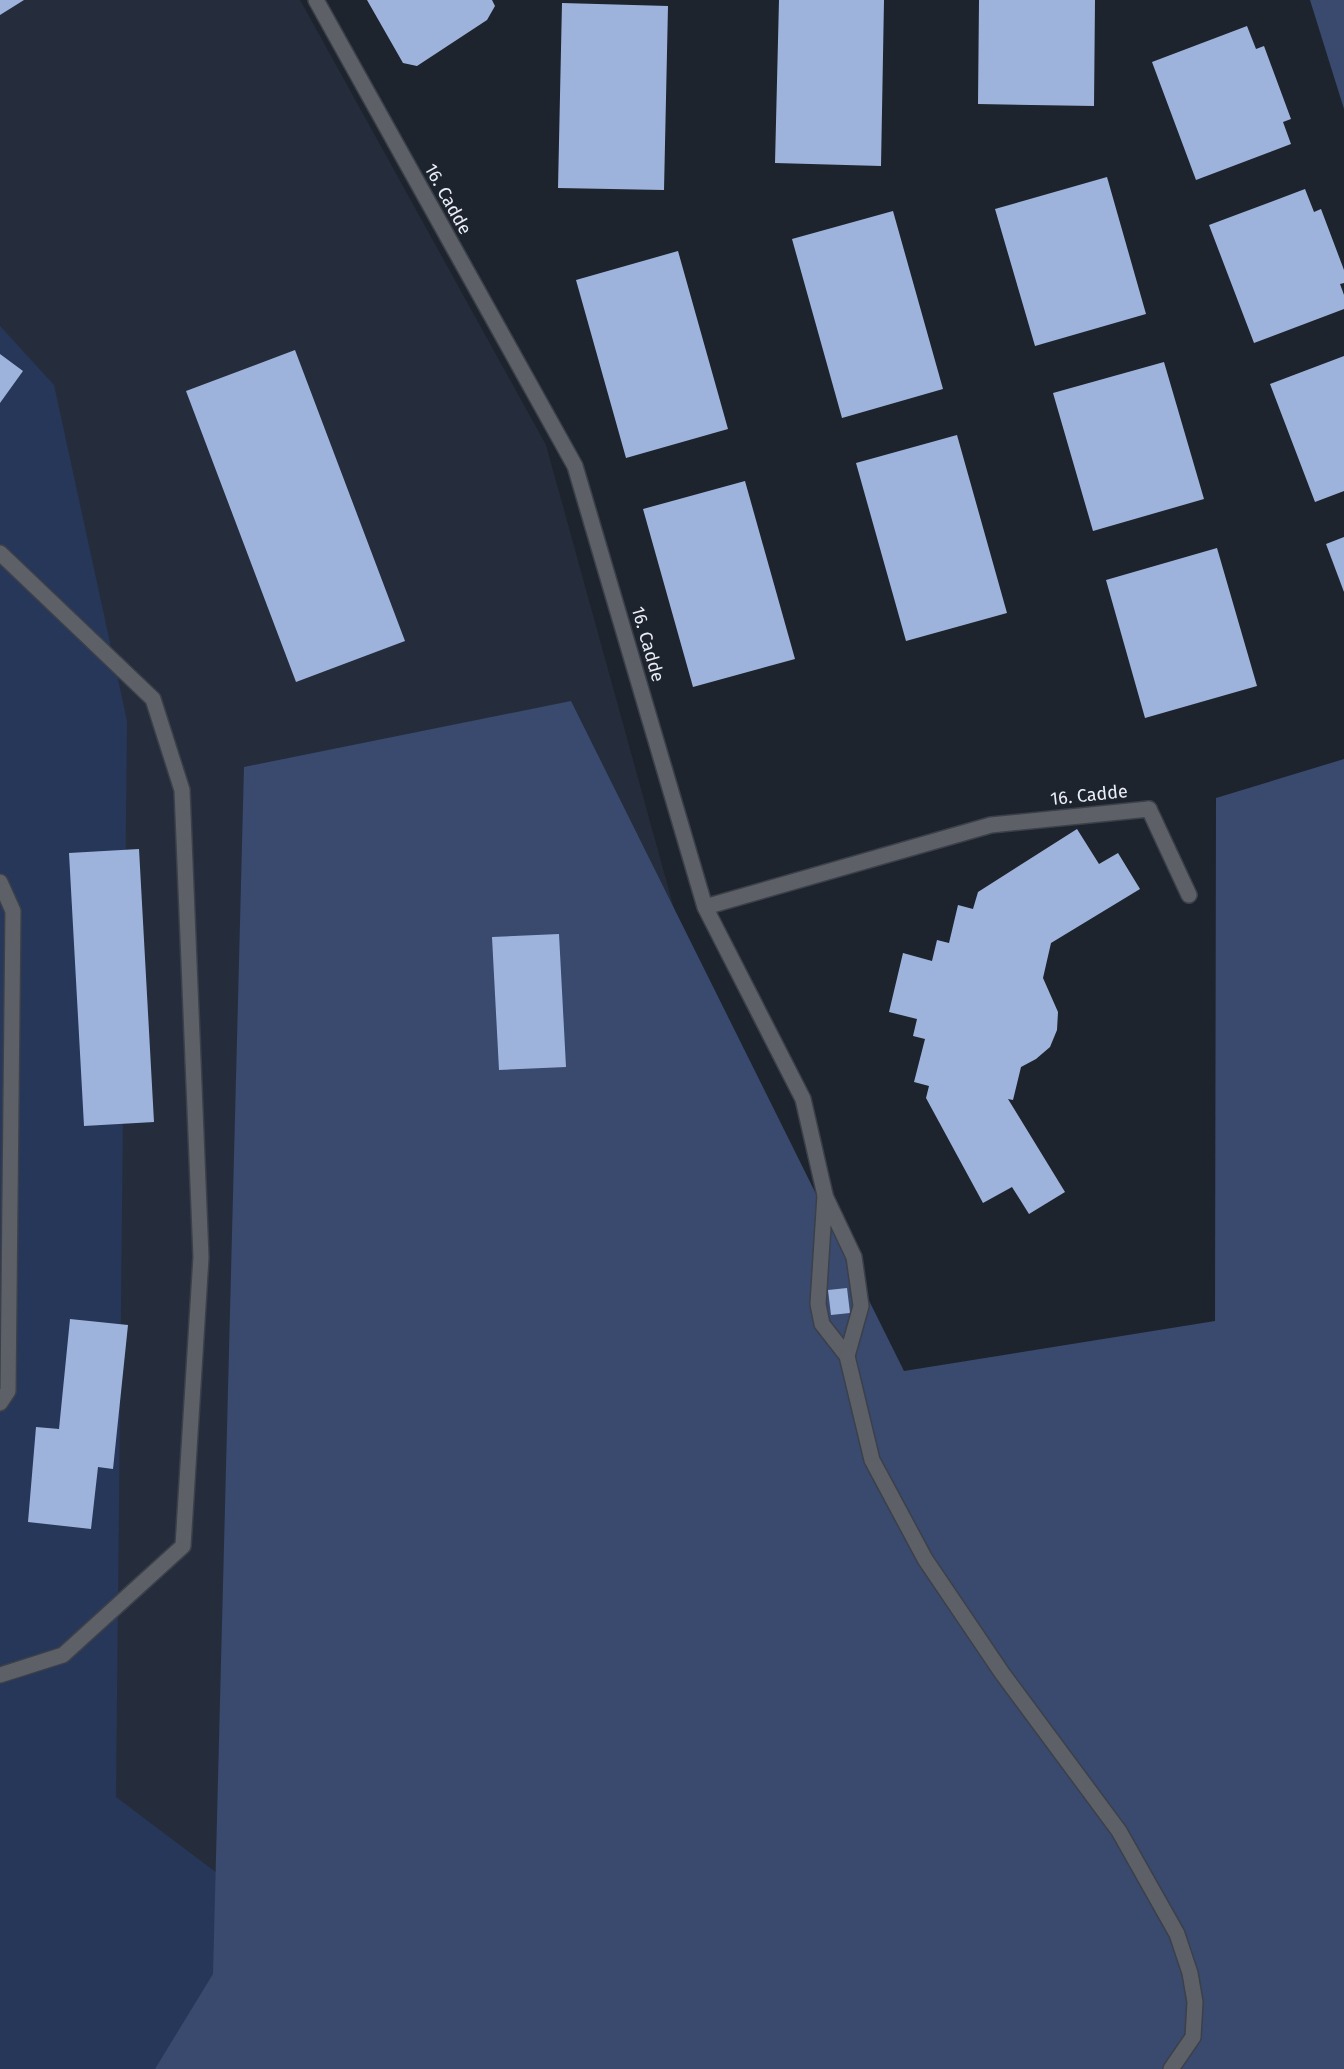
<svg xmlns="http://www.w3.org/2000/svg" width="1344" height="2069" font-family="'Fira Sans',sans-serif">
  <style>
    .built { fill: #252d3d }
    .green { fill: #273759 }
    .forest { fill: #394a6e }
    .building { fill: #9eb3dc }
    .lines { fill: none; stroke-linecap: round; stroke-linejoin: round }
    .lane-casing { stroke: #3b404a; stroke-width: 18 }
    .street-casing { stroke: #3b404a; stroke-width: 18 }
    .lane { stroke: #5d6066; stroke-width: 15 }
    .street { stroke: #5d6066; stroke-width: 15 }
    .labels { text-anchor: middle; stroke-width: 6; stroke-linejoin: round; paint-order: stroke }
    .street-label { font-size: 18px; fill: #eaeef6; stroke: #1e242e }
  </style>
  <rect width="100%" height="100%" fill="#1e242e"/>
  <!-- built -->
  <path class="built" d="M0,0h300l246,445 140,507 -401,915 -285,202z"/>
  <!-- green -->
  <path class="green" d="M0,326l54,59 73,336 -11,1076 361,272h-477z"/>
  <!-- forest -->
  <path class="forest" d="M1310,0h34v109z
    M571,701l333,670 311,-50 1,-523 128,-39v1310h-1189l58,-95 31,-1207z"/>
  <!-- building -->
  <path class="building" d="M0,0h24l-24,15z
    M367,0h125l3,6 -8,14 -70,46 -14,-3z
    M779,0h105l-3,166 -106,-3z
    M979,0h116l-1,106 -116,-2z
    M562,3l106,3 -4,184 -106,-2z
    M1247,26l9,23 8,-3 27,73 -8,3 8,22 -95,36 -44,-118z
    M1107,177l39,137 -111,32 -40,-137z
    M1305,189l9,23 7,-3 23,61v13l-4,1 4,11v14l-90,34 -45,-118z
    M893,211l50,178 -101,29 -50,-179z
    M678,251l50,178 -102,29 -50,-178z
    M295,350l110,291 -109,41 -110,-291z
    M0,354l23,17 -23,32z
    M1344,356v135l-29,11 -45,-118z
    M1164,362l40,137 -111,32 -40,-138z
    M957,435l50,178 -101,28 -50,-178z
    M745,481l50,178 -102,28 -50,-178z
    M1344,537v55l-18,-48z
    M1217,548l40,138 -112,32 -39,-138z
    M1077,829l22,35 19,-11 22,36 -89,54 -8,35 15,34 -1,18 -7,17 -14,12 -15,8 -8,33 -5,-1 57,93 -36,22 -17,-27 -29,16 -57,-105 3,-12 -15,-4 11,-43 -12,-3 4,-17 -28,-7 14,-59 29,8 5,-21 12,3 9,-38 15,4 5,-17z
    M139,849l15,273 -70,4 -15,-273z
    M559,934l7,133 -67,3 -7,-133z
    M847,1288l3,25 -19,2 -3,-25z
    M70,1319l58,6 -15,144 -15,-2 -7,62 -63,-7 8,-95 23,2z"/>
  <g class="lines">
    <!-- lane casing -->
    <g class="lane-casing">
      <path id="lane" d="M1149,809l40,86
        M825,1195l-7,109 4,20 25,32
        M826,1198l28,59 7,49 -14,50"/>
    </g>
    <!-- street casing -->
    <g class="street-casing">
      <path id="street" d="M316,0l259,466 130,441 286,-82 158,-16
        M0,553l153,146 29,91 19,467 -18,289 -120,109 -63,20
        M0,882l13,29 -5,480 -8,12
        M705,907l98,192 22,96
        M847,1356l25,104 53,99 77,114 117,158 58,103 13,39 5,29 -2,35 -22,32"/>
    </g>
    <!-- lane -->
    <use href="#lane" class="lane"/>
    <!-- street -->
    <use href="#street" class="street"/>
  </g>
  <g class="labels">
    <!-- street labels -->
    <g class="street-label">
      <text transform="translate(448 199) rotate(61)" y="6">16. Cadde</text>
      <text transform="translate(648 644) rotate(74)" y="6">16. Cadde</text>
      <text transform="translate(1089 795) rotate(-6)" y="6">16. Cadde</text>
    </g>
  </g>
</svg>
